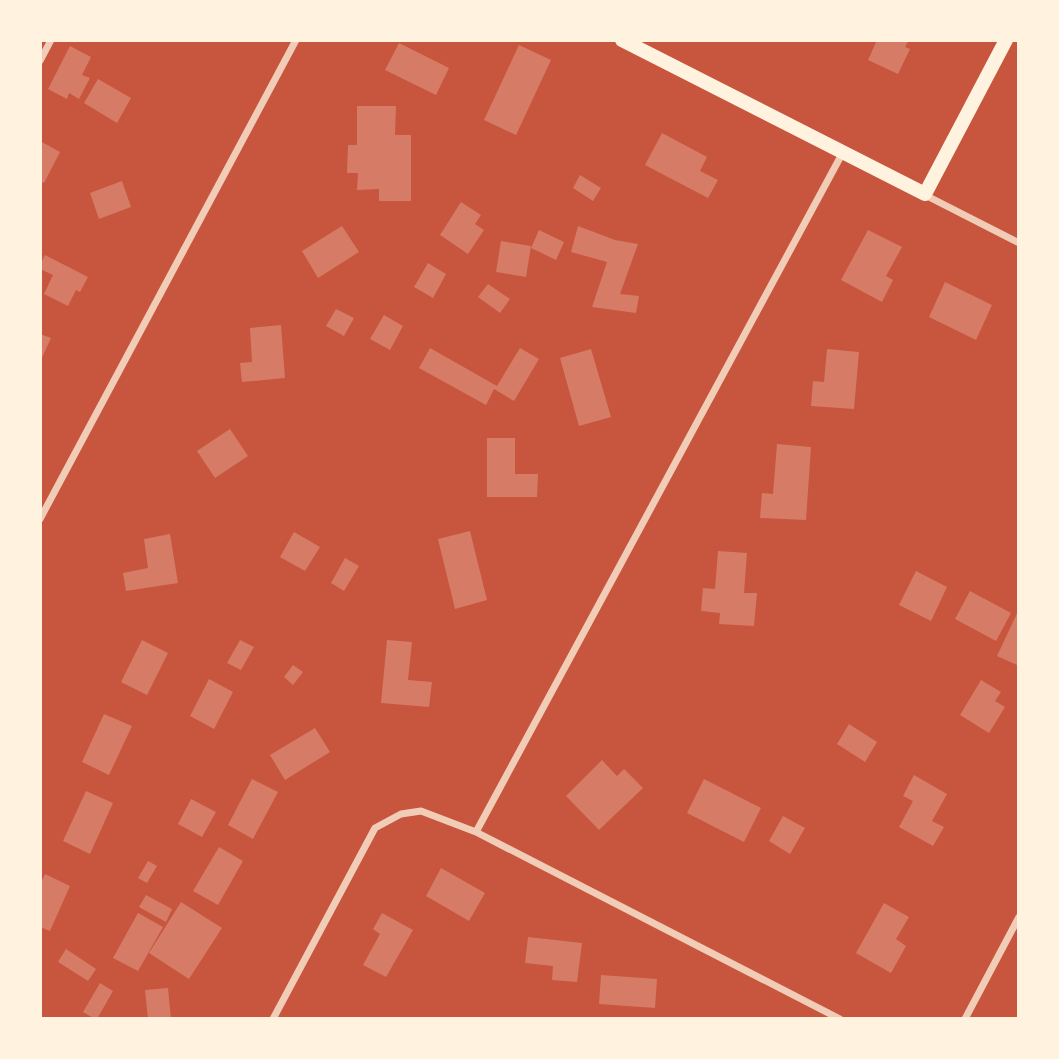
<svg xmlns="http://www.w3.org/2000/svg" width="1059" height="1059" font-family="'PT Serif',serif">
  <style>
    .building { fill: #d67c66 }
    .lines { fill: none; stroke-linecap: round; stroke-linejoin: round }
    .minor { stroke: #f1ccb7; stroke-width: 7 }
    .secondary { stroke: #fff3e0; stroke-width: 14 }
  </style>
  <rect width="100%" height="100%" fill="#c8553d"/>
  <!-- building -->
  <path class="building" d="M877,40h32l-4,7 5,2 -12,25 -30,-14z
    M399,43l50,25 -13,27 -51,-25z
    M519,45l32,15 -35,75 -32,-15z
    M70,46l21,11 -9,18 8,3 -11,21 -10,-6 -2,6 -19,-10z
    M98,79l33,19 -14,25 -33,-20z
    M357,106h39l-1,29h16v66h-32v-12l-22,1 1,-17h-11l1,-28h9z
    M662,133l45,24 -7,14 18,9 -10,18 -63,-33z
    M40,141l20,11 -16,31 -4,-2z
    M580,175l21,13 -8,13 -20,-13z
    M122,181l9,26 -32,12 -9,-26z
    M461,202l20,13 -6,9 9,6 -16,24 -28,-19z
    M342,226l17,26 -41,26 -16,-27z
    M578,226l37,14 23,4 -18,50 19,2 -3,17 -44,-6 15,-45 -36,-10z
    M539,230l25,12 -8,18 -25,-12z
    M868,230l34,17 -16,29 7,4 -11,22 -41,-22z
    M501,241l30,5 -5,31 -30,-5z
    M45,255l43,22 -8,15 -4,-2 -8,16 -24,-12 9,-19 -13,-6v-4z
    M428,263l18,11 -13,24 -19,-11z
    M945,282l47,23 -16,35 -47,-23z
    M488,284l22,15 -10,14 -22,-16z
    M336,309l18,9 -10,18 -18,-10z
    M384,315l19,11 -13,24 -20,-11z
    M281,325l4,53 -43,4 -2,-19 12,-1 -2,-34z
    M40,334l11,4 -11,24z
    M430,348l67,38 23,-38 19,11 -25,42 -20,-12 -8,16 -67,-37z
    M591,349l20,68 -32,9 -19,-68z
    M827,349l32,3 -5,57 -43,-3 2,-25 11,1z
    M230,429l18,27 -33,22 -18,-27z
    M487,438h28v36h23l-1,23h-50z
    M777,444l34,3 -5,73 -46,-2 2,-25 11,1z
    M470,531l17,69 -32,9 -17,-70z
    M294,532l26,15 -15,24 -25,-14z
    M170,534l8,49 -52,8 -3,-18 25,-5 -4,-29z
    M718,551l29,2 -3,40h13l-3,33 -35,-2 1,-11 -19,-2 2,-23 12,1z
    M345,558l14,8 -15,25 -13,-8z
    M916,571l31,16 -16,34 -32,-16z
    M970,591l41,22 -15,28 -41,-22z
    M1019,609v57l-22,-10z
    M142,640l26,13 -21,42 -26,-13z
    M240,640l14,7 -13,23 -14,-7z
    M387,640l25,2 -4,38 24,2 -3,25 -48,-4z
    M293,665l10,7 -10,13 -9,-8z
    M209,679l24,13 -19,37 -24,-13z
    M981,680l20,12 -6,9 10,6 -16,26 -29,-18z
    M104,714l28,12 -23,49 -27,-13z
    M849,724l28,18 -12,20 -28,-18z
    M315,728l15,24 -45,28 -15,-25z
    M602,760l15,16 7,-7 19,19 -44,42 -33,-34z
    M914,775l33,19 -15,27 12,6 -11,19 -34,-19 14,-26 -10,-5z
    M252,779l26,13 -25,47 -25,-14z
    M704,779l57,29 -17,34 -57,-29z
    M86,791l27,12 -23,51 -27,-13z
    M191,799l25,13 -14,25 -24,-13z
    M783,816l22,12 -15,26 -21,-13z
    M219,847l24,14 -25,44 -25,-14z
    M148,861l9,5 -10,17 -9,-5z
    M441,868l44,25 -16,28 -43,-25z
    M45,874l25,12 -20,45 -10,-4v-42z
    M146,895l26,14 -6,13 -27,-15z
    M181,902l41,26 -33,51 -40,-26z
    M884,903l25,14 -13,22 10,7 -15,27 -35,-20z
    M138,913l25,14 -25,44 -25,-13z
    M382,913l31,17 -27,47 -23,-12 17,-31 -7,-5z
    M528,937l54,6 -5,39 -25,-2 1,-14 -28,-3z
    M66,949l30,20 -8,12 -30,-19z
    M601,975l56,4 -2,29 -56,-4z
    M100,983l13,8 -16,28h-2l-12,-7z
    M168,988l3,31h-23l-3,-29z"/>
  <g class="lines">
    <!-- minor -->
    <path class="minor" d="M40,61l11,-21
      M925,195l94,48
      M40,519l256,-479
      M476,832l366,-678
      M273,1019l102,-191 26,-14 20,-3 55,21 364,187
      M965,1019l54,-102"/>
    <!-- secondary -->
    <path class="secondary" d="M622,40l303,154 81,-154"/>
  </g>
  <!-- border -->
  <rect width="1059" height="1059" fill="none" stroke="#fff3e0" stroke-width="84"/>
</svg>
